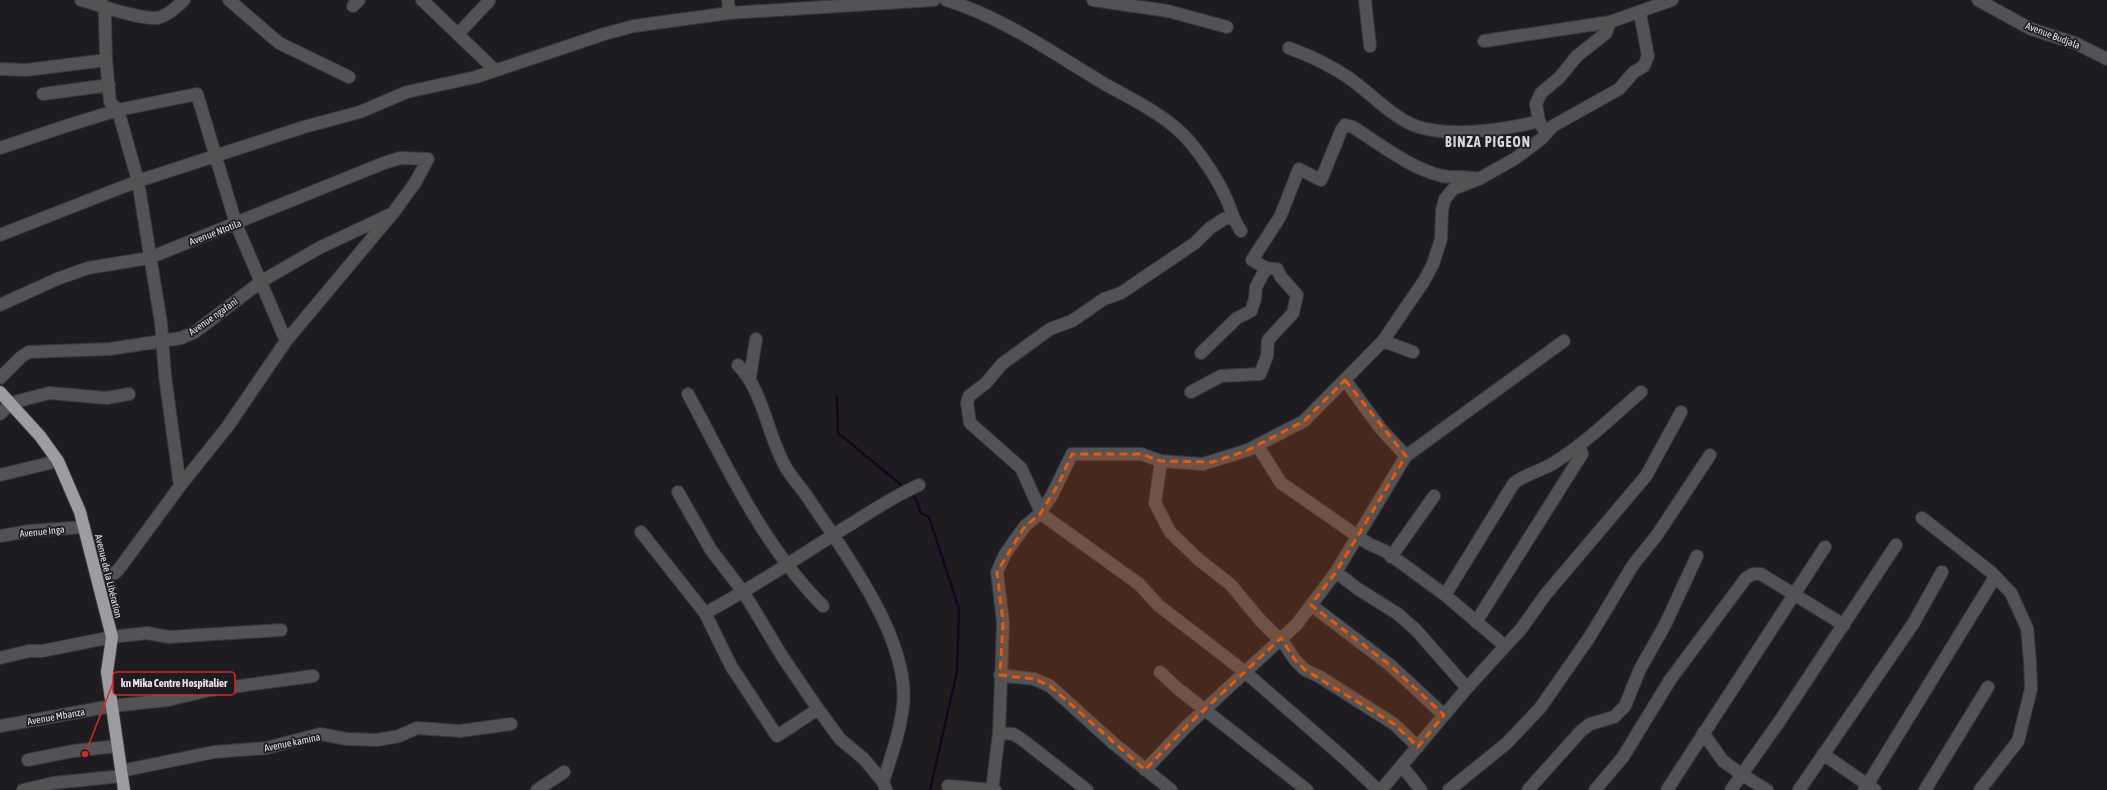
<svg xmlns="http://www.w3.org/2000/svg" width="2107" height="790" font-family="'Asap Condensed',sans-serif">
  <style>
    .lines { fill: none; stroke-linecap: round; stroke-linejoin: round }
    .stream { stroke: #13061f; stroke-width: 2.5 }
    .minor-casing { stroke: #3a383d; stroke-width: 14 }
    .highway-casing { stroke: #3a383d; stroke-width: 14 }
    .minor { stroke: #535254; stroke-width: 12 }
    .highway { stroke: #9e9ba1; stroke-width: 12 }
    .marked { fill: #e8590c; fill-opacity: 0.2; stroke: #e8590c; stroke-width: 3; stroke-dasharray: 8 5; stroke-linejoin: round }
    .labels { text-anchor: middle; stroke-width: 3.5; stroke-linejoin: round; paint-order: stroke }
    .street-label { font-size: 10px; fill: #e4e3e6; stroke: #1e1c21 }
    .district-label { font-size: 14px; font-weight: bold; letter-spacing: 1px; fill: #d8d5db; stroke: #1e1c21 }
    .leader { fill: none; stroke: #d62828; stroke-width: 1.5 }
    .callout-dot { fill: #d62828; stroke: #1e1c21; stroke-width: 1.5 }
    .callout { fill: #1e1c21; stroke: #d62828; stroke-width: 1.5 }
    .callout-label { font-size: 11px; text-anchor: middle; font-weight: bold; fill: #e4e3e6 }
  </style>
  <rect width="100%" height="100%" fill="#1e1c21"/>
  <g class="lines">
    <!-- stream -->
    <path class="stream" d="M837,397l1,36 67,55
      M910,493l5,4 6,16 8,4 30,92 -2,63 -27,118"/>
    <!-- minor casing -->
    <g class="minor-casing">
      <path id="minor" d="M81,0c18,5 57,19 75,18 10,-1 21,-11 28,-18
        M100,0l4,7 1,10 1,43 4,42 8,8 20,71 23,142 4,53 15,110
        M229,0l50,43 70,34
        M422,0l73,70
        M728,0l1,13
        M946,0c56,17 107,53 157,83 30,17 65,33 87,59 14,17 27,36 36,56 6,13 6,20 15,33
        M1093,0l75,11 59,16
        M1365,0l5,46
        M1978,0l53,29 44,14 32,16
        M353,6l6,-6
        M458,34l31,-33
        M1484,41l126,-19 62,-22
        M1289,48c22,8 41,17 60,30 20,14 37,33 58,44 33,18 97,8 132,-1
        M0,69l26,1 80,-10
        M43,94l66,-9
        M1542,127l-3,-6 -3,-17 5,-11 18,-15 18,-22 29,-23 4,-11
        M0,148l69,-23 49,-15 79,-16 39,130 50,117
        M0,235l138,-54 166,-54 56,-15 47,-20 69,-15 128,-43 30,-8 95,-13 205,-13
        M0,305l57,-26 31,-11 61,-10 235,-95 16,-5 28,1 -13,24 -22,30 -107,128 -58,85 -48,60 -61,83 -4,4 -18,3
        M1383,341l30,11
        M1201,353l36,-35 14,-7 4,-12 1,-12 10,-19 -14,-8 28,-43 19,-48 22,11 20,-49 4,-6 8,2c28,18 57,41 89,49 13,2 25,0 37,3
        M738,365c26,27 29,69 47,101 6,11 14,19 21,29 36,54 105,144 97,211 -3,26 -12,51 -20,76
        M750,377l6,-38
        M0,378l21,-21 8,-5 81,-3 71,-11 14,-6 67,-51 57,-33 72,-34
        M1345,380l36,49 25,27
        M1191,392l30,-16 39,-2 7,-18 1,-16 25,-27 4,-18 -16,-18 -4,-8 -11,-1
        M688,394c40,74 75,152 135,212
        M0,414l11,-11 38,-10 58,5 22,-4
        M1257,445l24,38 88,61 16,7 60,44 60,51
        M1161,461l-6,42 15,29 28,27 33,26 29,35 25,25 10,15 10,10 15,7 74,47 24,23
        M0,475l58,-14
        M678,492l33,58 33,43 38,63 36,53 22,30 24,20 19,23 3,8
        M1040,510l-19,-42 -51,-45 -3,-20 2,-7 17,-13 16,-19 48,-35 22,-8 32,-22 17,-6 74,-50 15,-15 14,-9 8,-1
        M1040,513l99,71 19,21 87,67 100,87 33,31
        M1922,518l69,54 20,21 16,35 3,33 1,28 -13,52 -38,49
        M641,532l64,81 26,53 46,70 41,-27
        M0,536l29,-5 55,-4
        M1391,557l43,-61
        M1336,572l22,17 40,25 18,16 51,58
        M1445,595l69,-112c12,-9 26,-12 38,-19 33,-20 60,-47 89,-72
        M1311,605l79,60 54,50
        M705,613c52,-27 100,-61 151,-92 20,-13 41,-26 63,-36
        M1476,622l106,-168 -3,-9
        M0,658l29,-7h13l70,-14 35,-4 22,4 112,-7
        M1160,672l17,16 130,102
        M1000,675l34,4 16,7 63,57 58,47
        M0,726l112,-20 56,-6 42,-10 103,-14
        M999,733l14,1 7,4 67,52
        M1703,733l20,28 18,13 26,16
        M1823,754l52,36
        M28,760l45,-9 44,-5
        M1402,766l19,24
        M1145,770l42,-44 110,-102 39,-52 70,-116 158,-115
        M121,771l93,-19 52,-4 54,-14 27,5 30,1 22,-4 18,-8 43,3 51,-7
        M948,786l47,4
        M23,790l30,-7 69,-7
        M537,790l27,-18
        M992,790l7,-57 4,-110 -6,-51 8,-18 20,-28 13,-11 13,-18 21,-43h69l20,7 42,3 45,-14 56,-29 79,-80 41,-60 9,-17 8,-25 1,-29 3,-11 8,-10 26,-10 37,-21 25,-19 12,-13 66,-37 15,-17 10,-6 4,-10 -8,-43
        M1381,790l86,-102 54,-59 25,-35 100,-118 35,-64
        M1449,790l58,-47 33,-35 49,-70 44,-73 24,-30 53,-80
        M1528,790l53,-59 9,-7 24,-7 11,-11 15,-37 25,-44 32,-69
        M1595,790l28,-33 47,-77 76,-102 7,-4h8l83,51
        M1667,790l158,-243
        M1731,790l50,-71 115,-174
        M1799,790l114,-166 29,-52
        M1864,790l131,-213
        M1925,790l63,-103"/>
    </g>
    <!-- highway casing -->
    <g class="highway-casing">
      <path id="highway" d="M0,392l40,44 18,25 22,51 32,125 -5,35 17,118"/>
    </g>
    <!-- minor -->
    <use href="#minor" class="minor"/>
    <!-- highway -->
    <use href="#highway" class="highway"/>
  </g>
  <!-- marked area -->
  <path class="marked" d="M1345,380l61,76 -70,116 -25,33 79,60 54,50 -26,32 -24,-23 -89,-54 -10,-10 -14,-22 -94,88 -42,44 -95,-84 -16,-7 -34,-4 3,-52 -6,-51 28,-46 15,-12 19,-31 13,-29h69l20,7 52,1 35,-12 56,-29z"/>
  <g class="labels">
    <!-- street labels -->
    <g class="street-label">
      <text transform="translate(2053 35) rotate(21)" y="4">Avenue Budjala</text>
      <text transform="translate(215 232) rotate(-21)" y="4">Avenue Ntotila</text>
      <text transform="translate(213 316) rotate(-35)" y="4">Avenue ngafani</text>
      <text transform="translate(42 531) rotate(-6)" y="4">Avenue Inga</text>
      <text transform="translate(109 576) rotate(76)" y="4">Avenue de la Libération</text>
      <text transform="translate(56 716) rotate(-10)" y="4">Avenue Mbanza</text>
      <text transform="translate(292 742) rotate(-12)" y="4">Avenue kamina</text>
    </g>
    <!-- district labels -->
    <g class="district-label">
      <text x="1488" y="147">BINZA PIGEON</text>
    </g>
  </g>
  <!-- callouts -->
  <path class="leader" d="M85 754L113 683"/>
  <circle class="callout-dot" cx="85" cy="754" r="4"/>
  <rect class="callout" x="113" y="672" width="122" height="23" rx="4"/>
  <g class="callout-label">
    <text x="174" y="687">kn Mika Centre Hospitalier</text>
  </g>
</svg>
